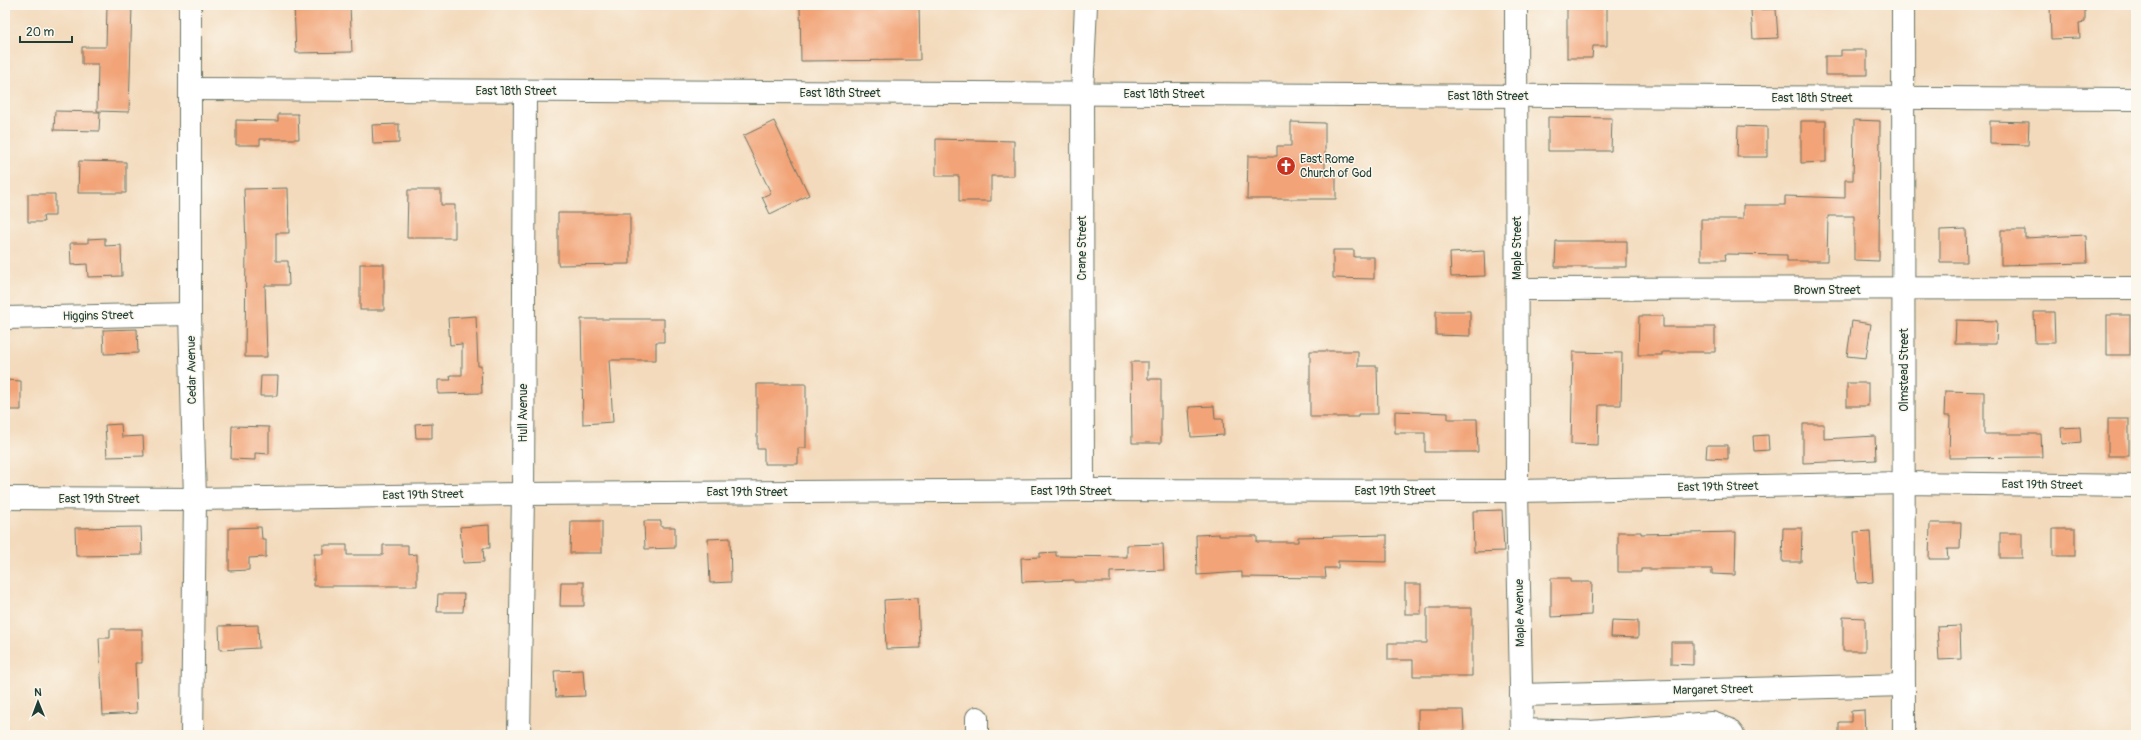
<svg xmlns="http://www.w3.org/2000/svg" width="2141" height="740" font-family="Pangolin,sans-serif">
<rect width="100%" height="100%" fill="#fbf7ec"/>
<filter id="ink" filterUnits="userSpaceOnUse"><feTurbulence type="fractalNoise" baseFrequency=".025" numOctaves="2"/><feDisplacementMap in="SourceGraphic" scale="8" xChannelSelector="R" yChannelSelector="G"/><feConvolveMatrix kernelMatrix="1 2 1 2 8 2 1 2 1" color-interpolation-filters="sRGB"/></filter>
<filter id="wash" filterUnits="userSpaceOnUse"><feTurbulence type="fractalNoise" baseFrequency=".012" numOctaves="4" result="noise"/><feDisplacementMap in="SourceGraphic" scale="16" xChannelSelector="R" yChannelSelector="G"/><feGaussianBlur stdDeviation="0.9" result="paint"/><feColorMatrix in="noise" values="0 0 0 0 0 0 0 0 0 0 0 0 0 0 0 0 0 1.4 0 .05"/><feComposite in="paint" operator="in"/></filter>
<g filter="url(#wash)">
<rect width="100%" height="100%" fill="#f3dabc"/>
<g id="blocks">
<!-- building -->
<g fill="#f2a478">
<path d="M107 5H132L129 112 97 111 98 64H82V47H106Z"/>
<path d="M294 5H350L352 52 296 53Z"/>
<path d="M800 5H919L920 60 801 61Z"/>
<path d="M1567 5H1607V46H1593L1592 58H1567Z"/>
<path d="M2050 5H2085V22L2079 23 2080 38 2051 39Z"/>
<path d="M1776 9 1778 38 1753 39 1751 10Z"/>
<path d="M1841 50H1867V75H1825V56H1841Z"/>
<path d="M55 111 100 112 99 131 54 130Z"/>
<path d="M278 114H298L299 139H260V145H236V120L278 121Z"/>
<path d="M1548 117 1612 118 1611 151H1548Z"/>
<path d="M1854 120 1880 121 1879 261 1854 260V216H1828L1827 261H1787V255L1725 254 1726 260H1701V219H1743V205H1785V196L1845 198V180H1853Z"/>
<path d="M774 121 809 195 770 214 762 197 771 193 743 136Z"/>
<path d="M1801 121H1826V162L1801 163Z"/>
<path d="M1990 121 2029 122 2028 145 1990 144Z"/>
<path d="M1291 122 1325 123V175H1336V199H1247L1248 156H1277V146H1291Z"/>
<path d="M399 124V143L373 144 372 125Z"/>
<path d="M1738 126 1767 127V157H1737Z"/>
<path d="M936 139 1014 141V176H991V201H959V176H936Z"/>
<path d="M79 161 126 162V193H78Z"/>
<path d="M288 188 289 233H276V261H288L289 285H265L267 357H245L246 244 244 189Z"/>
<path d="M408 190H441V205H455V238H407Z"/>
<path d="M28 194H55V216H43L44 222H28Z"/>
<path d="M558 213H630V264L558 265Z"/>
<path d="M1966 229 1967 262H1940V230Z"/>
<path d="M2001 230H2025V238L2086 235 2087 263 2001 265Z"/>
<path d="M105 238V246L121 245 122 276 88 277 87 264 71 265 70 243H88V239Z"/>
<path d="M1556 241H1627V267H1555Z"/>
<path d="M1333 250H1354V257H1374V279L1333 278Z"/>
<path d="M1484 251 1485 276 1451 277 1450 253Z"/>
<rect x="360" y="264" width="24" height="46"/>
<path d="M1436 311H1470V336L1436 335Z"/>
<path d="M2034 312H2054L2055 343H2035Z"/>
<rect x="2107" y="315" width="23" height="40"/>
<path d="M476 316 478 366H481L482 393 438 394V380H451L450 375H462V344L450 345 448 318Z"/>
<path d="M1639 316H1663V327H1715V352H1662V355H1638Z"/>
<path d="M581 319H664V342H656V360H609L613 422 583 424Z"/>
<path d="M1956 320 1997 321 1996 344H1955Z"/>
<path d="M1852 321 1871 324 1866 358 1847 356Z"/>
<path d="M137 329 138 353 104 354 103 330Z"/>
<path d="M1310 351H1358V366H1377L1378 414H1358V417H1310Z"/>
<path d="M1573 352 1622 353 1621 405H1599L1598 445 1571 444Z"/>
<path d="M1131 362H1148V379H1161V443H1132Z"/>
<path d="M261 376H278L277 396H260Z"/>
<path d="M5 380 21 381V410H5Z"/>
<rect x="1847" y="383" width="21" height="23"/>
<path d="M757 384H806V448H798V464H764V449H757Z"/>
<path d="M1945 391 1984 392V434H2041L2042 457 1949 458 1950 416H1944Z"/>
<path d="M1214 406 1215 419H1223L1224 435 1191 437 1189 407Z"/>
<path d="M1395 411 1448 413V419H1477L1478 452H1425V433H1395Z"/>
<rect x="2108" y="419" width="21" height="37"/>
<path d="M432 423V438H416L415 424Z"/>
<path d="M121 424 122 437 143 436 144 456 107 457 105 425Z"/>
<path d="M1803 424H1824V439L1875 436 1876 460 1803 463Z"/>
<path d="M232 426 269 427V454L255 453V460L231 459Z"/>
<path d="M2080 427 2081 442 2062 444 2061 428Z"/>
<path d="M1768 435 1769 450 1754 451 1753 436Z"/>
<path d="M1707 445H1728V459L1706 458Z"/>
<path d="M1502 510 1504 551 1474 552 1473 511Z"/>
<path d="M571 521H602V553H570Z"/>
<path d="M644 521H661V527H675V548L645 549Z"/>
<path d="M1930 523H1961L1960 549H1947L1948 559H1929Z"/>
<path d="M489 525 490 548H483L484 562 463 563 460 527Z"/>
<path d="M141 527 142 555 76 556 75 528Z"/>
<path d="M261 527 262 539H266V557L249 558V570L229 571V528Z"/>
<path d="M1783 528H1802L1801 562H1782Z"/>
<rect x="2053" y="529" width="22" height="27"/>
<path d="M1870 531 1873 582 1857 583 1854 532Z"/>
<path d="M1618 532H1641V534L1736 532 1735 575 1712 574V569H1641V572H1618Z"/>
<rect x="2000" y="533" width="22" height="25"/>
<path d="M1219 534V536H1257V542H1298V537L1387 535V562L1338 561V568H1325L1326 578 1242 577V572L1197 575 1196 535Z"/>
<path d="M730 538 731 582 710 583 708 539Z"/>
<path d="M1163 544 1164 570 1110 572V582H1074V580L1022 582 1021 558 1040 557V553L1056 552V556L1127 557V545Z"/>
<path d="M323 545H347V555H383V545H408V555L417 554V586H314V554H323Z"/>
<path d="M1551 578H1570V582H1592L1591 615 1551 617Z"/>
<path d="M561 582H584V606H560Z"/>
<rect x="1405" y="584" width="16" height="30"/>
<path d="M438 594H464L463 612H437Z"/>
<path d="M918 598 920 648 886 649 884 600Z"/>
<path d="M1427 608H1472V676H1413V660H1388V643H1427Z"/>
<path d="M1843 617 1865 618V651H1843Z"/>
<path d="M1612 620 1638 621V638L1611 637Z"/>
<path d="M258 625 259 648 220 650 219 626Z"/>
<path d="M1960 626 1961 659 1939 660 1937 627Z"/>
<path d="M110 629H142V663H135L137 713 103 715 99 638H110Z"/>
<path d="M1671 642H1693V665L1671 664Z"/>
<path d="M583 670 585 696 556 697 554 671Z"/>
<path d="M1418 710H1463L1464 732H1418Z"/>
<path d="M1864 710 1865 735H1839V722H1851V711Z"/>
</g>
</g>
</g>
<g filter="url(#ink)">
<use href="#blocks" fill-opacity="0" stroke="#697464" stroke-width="1"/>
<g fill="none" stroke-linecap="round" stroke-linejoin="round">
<!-- minor casing -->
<g stroke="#697464" stroke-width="24">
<g id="minor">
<path d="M190 5V314L195 499 192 735"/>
<path d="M1903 5 1904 735"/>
<path d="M191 89 2136 99"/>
<path d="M1517 289 2136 288"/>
<path d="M5 318 190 314"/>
<path d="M1083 490 1082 94 1086 5"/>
<path d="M5 498 195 499 523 494 1083 490 1517 491 1904 483 2136 486"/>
<path d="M1521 695 1904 685"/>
<path d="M977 718V735"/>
<path d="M1522 730 1590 732 1712 723 1728 729 1733 735"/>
<path d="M519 735 523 494 525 91"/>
</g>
</g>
<!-- major casing -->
<g stroke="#697464" stroke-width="24">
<path id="major" d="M1516 5 1517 491 1522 735"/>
</g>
<!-- minor -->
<use href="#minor" stroke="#fff" stroke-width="22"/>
<!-- major -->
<use href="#major" stroke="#fff" stroke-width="22"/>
</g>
</g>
<!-- icons -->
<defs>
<g id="church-disc" transform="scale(1)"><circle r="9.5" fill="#c8321e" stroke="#fbf7ec"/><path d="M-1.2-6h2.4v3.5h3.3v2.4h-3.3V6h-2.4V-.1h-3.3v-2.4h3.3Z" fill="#fff"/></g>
</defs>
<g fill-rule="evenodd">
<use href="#church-disc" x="1286" y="166"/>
</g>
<g text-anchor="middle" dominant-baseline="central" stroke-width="3" stroke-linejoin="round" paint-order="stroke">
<!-- street labels -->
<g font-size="12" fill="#1f3d34" stroke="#fbf7ec">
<text x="516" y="91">East 18th Street</text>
<text x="840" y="93">East 18th Street</text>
<text x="1164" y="94">East 18th Street</text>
<text x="1488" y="96">East 18th Street</text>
<text x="1812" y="98">East 18th Street</text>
<text transform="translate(1082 248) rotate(-90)">Crane Street</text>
<text transform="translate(1517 248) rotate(-90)">Maple Street</text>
<text x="1827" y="290">Brown Street</text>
<text transform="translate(98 316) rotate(-1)">Higgins Street</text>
<text transform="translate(192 370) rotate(-91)">Cedar Avenue</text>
<text transform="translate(1904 370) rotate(-90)">Olmstead Street</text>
<text transform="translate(523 413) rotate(-90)">Hull Avenue</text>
<text transform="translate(2042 485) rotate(1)">East 19th Street</text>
<text transform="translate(1718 487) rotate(-1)">East 19th Street</text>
<text x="1071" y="491">East 19th Street</text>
<text x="1395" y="491">East 19th Street</text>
<text x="747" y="492">East 19th Street</text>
<text transform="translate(423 495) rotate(-1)">East 19th Street</text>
<text x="99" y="499">East 19th Street</text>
<text transform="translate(1520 613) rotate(-91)">Maple Avenue</text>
<text transform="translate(1713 690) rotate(-1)">Margaret Street</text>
</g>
<!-- poi labels -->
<g font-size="12" fill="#1f3d34" stroke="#fbf7ec" text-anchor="start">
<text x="1300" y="159">East Rome<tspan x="1300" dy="14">Church of God</tspan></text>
</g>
</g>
<!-- margin -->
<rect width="2141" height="740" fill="none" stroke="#fbf7ec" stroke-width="20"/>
<!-- north arrow -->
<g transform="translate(38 702) rotate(359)" stroke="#fbf7ec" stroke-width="3" paint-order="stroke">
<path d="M0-3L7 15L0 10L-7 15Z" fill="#1f3d34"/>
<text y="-6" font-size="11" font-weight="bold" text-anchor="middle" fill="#1f3d34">N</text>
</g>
<!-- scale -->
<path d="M20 36v6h52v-6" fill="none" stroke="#1f3d34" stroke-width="2"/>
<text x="26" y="36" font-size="12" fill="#1f3d34" stroke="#fbf7ec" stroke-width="3" paint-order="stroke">20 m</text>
</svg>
